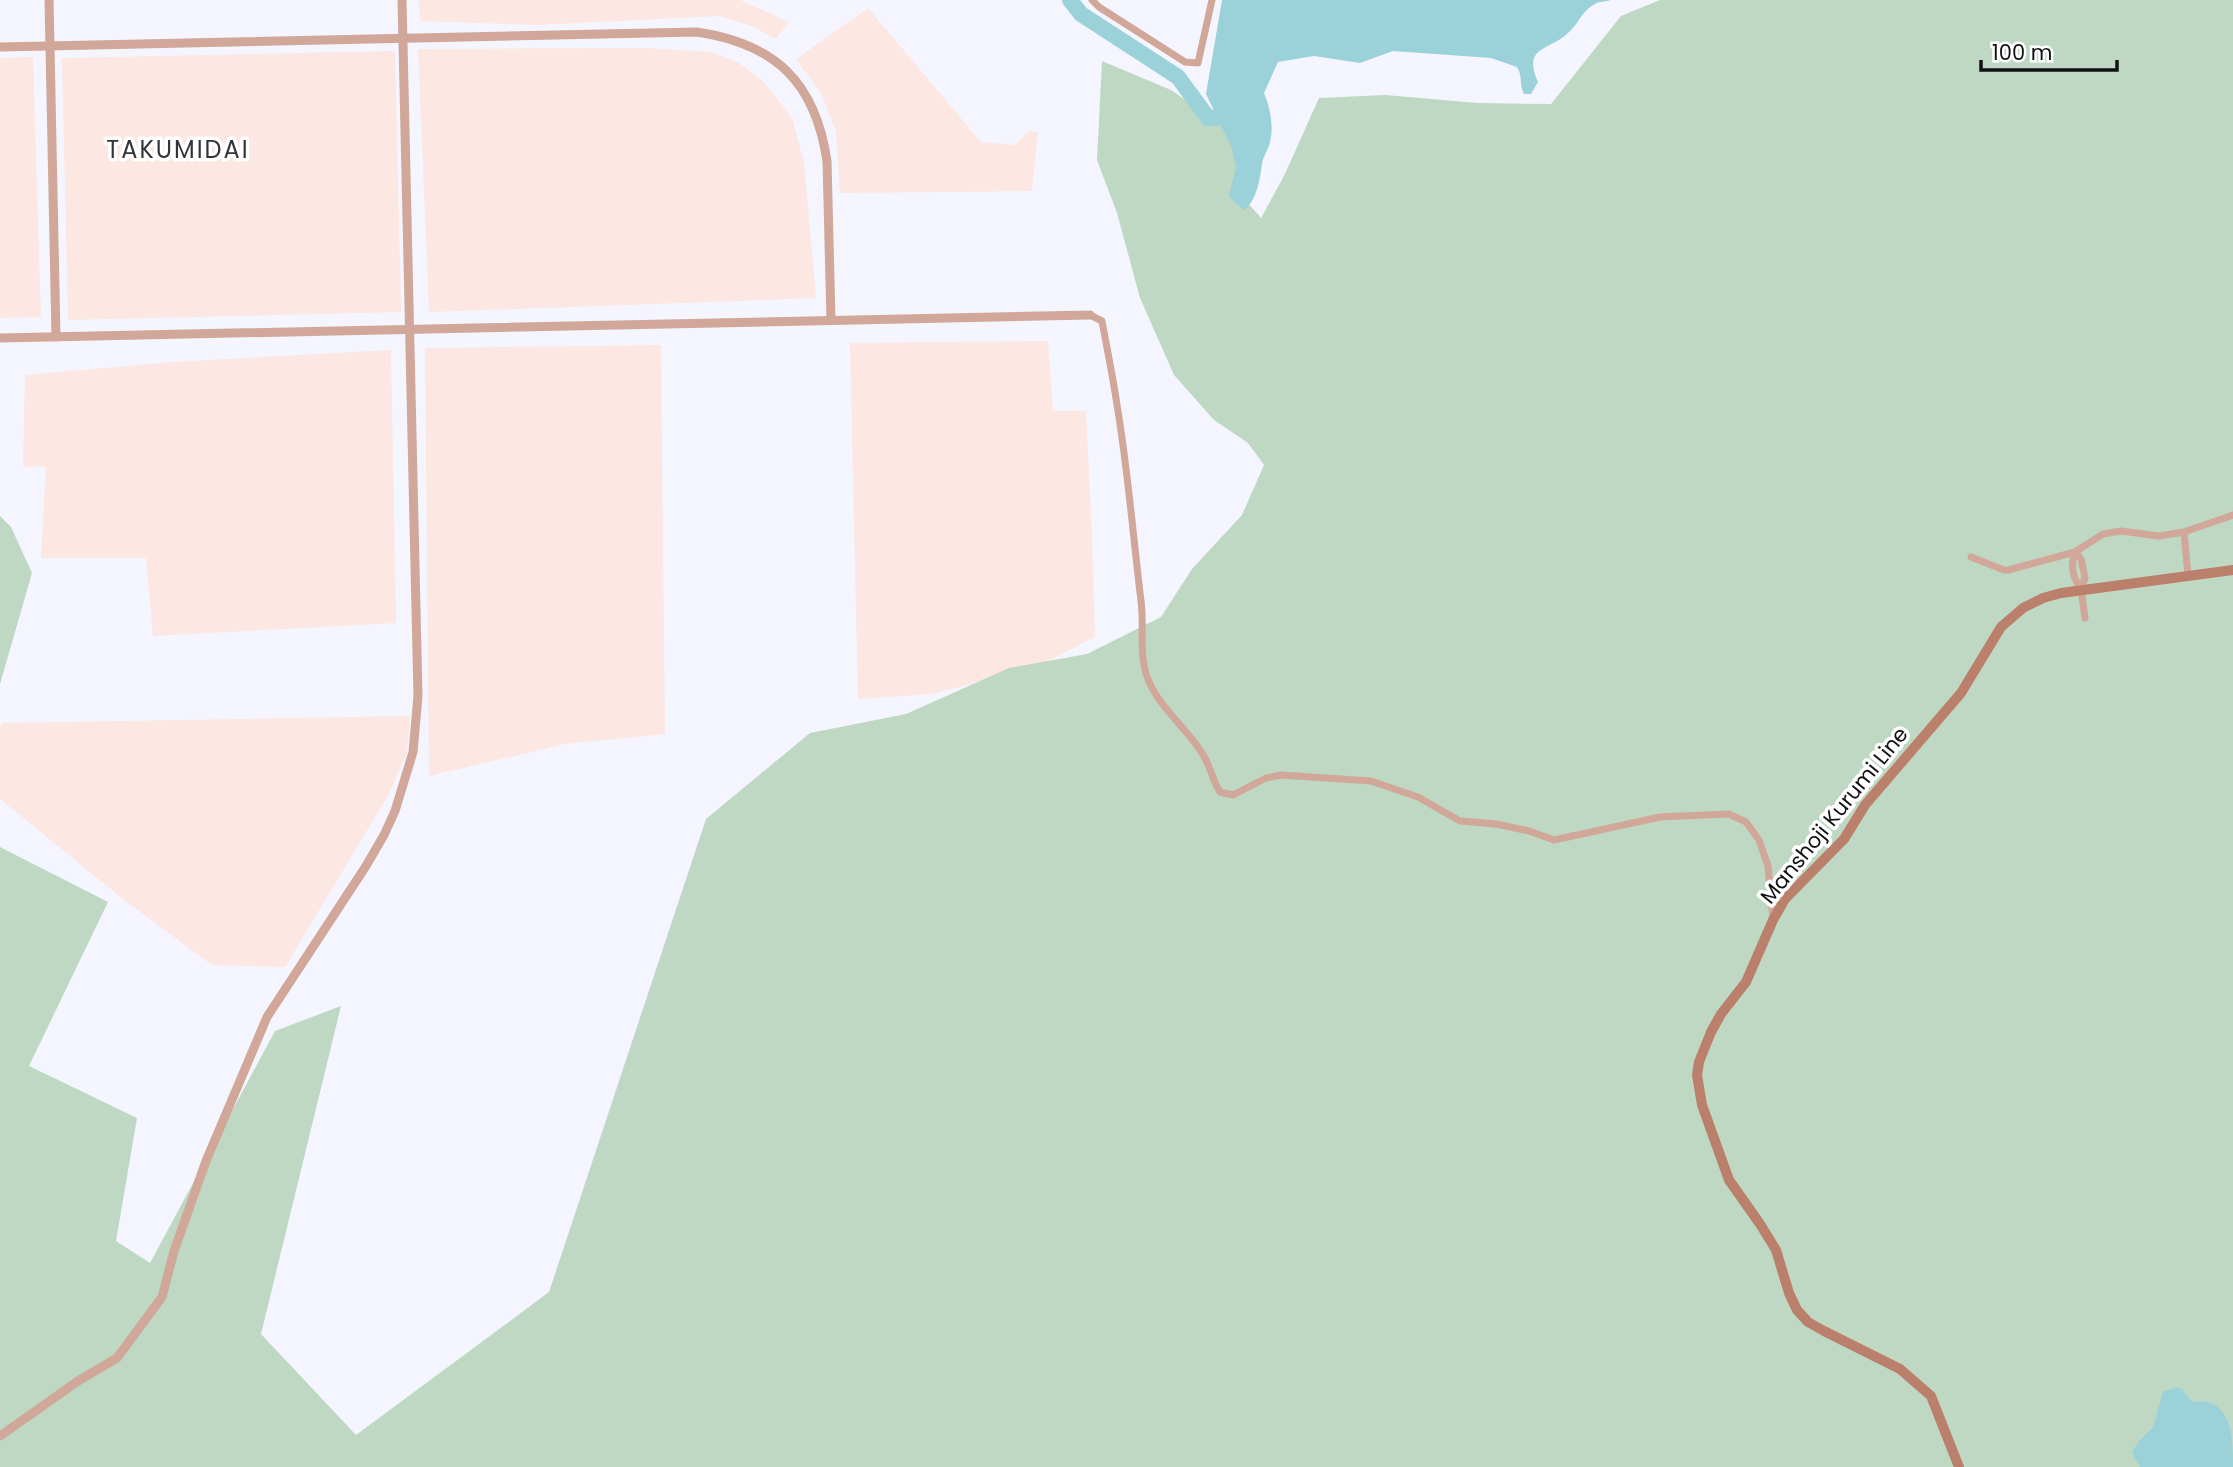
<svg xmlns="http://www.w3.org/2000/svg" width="2233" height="1467" font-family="Poppins,sans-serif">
<rect width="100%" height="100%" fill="#f4f5fe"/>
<!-- industrial -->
<g fill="#fce7e2">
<path d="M419 0H740L789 22 776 39 752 26 719 16 536 25 420 21Z"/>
<path d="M868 8 981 142 1014 145 1029 131 1038 132 1032 191 840 193 836 132 821 93 796 59Z"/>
<path d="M646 48 712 52 739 63 762 80 792 118 804 162 816 298 429 312 418 49Z"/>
<path d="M395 51 401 312 68 320 62 58Z"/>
<path d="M33 57 41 317 0 318V58Z"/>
<path d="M1048 341 1053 411H1086L1092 536 1095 637 1036 667 932 694 858 699 850 343Z"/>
<path d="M661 345 665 734 565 744 429 776 425 348Z"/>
<path d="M391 350 396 623 153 636 146 558H41L46 466 23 467 25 375 173 362Z"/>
<path d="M410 716 407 753 387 797 285 967 212 965 123 899 0 799V727L2 723Z"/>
</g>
<!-- green -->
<g fill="#bfd8c3">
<path d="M1660 0H2233V1467H0V847L108 902 29 1066 137 1118 116 1241 150 1263 275 1031 341 1006 261 1334 356 1435 549 1292 706 819 810 733 906 714 1009 668 1087 654 1161 617 1192 569 1242 515 1264 465 1248 443 1214 420 1174 375 1140 298 1117 213 1097 160 1102 61 1171 90 1225 127 1245 151 1248 203 1261 218 1284 176 1319 98 1385 95 1477 103 1551 104 1621 16Z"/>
<path d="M0 516 11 527 32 573 0 684Z"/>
</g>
<!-- water -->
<g fill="#9bd2da">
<path d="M1222 0H1611C1606 2 1599 1 1595 4 1582 10 1578 25 1568 33 1549 51 1522 46 1538 82L1531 94H1524C1519 85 1523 76 1517 67L1491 58 1393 51 1360 63 1314 56 1278 62 1264 93C1270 107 1274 127 1270 142 1268 150 1263 157 1262 164 1260 178 1257 201 1244 210L1233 201 1229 195 1236 168 1232 148 1206 94Z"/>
<path d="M2176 1387 2182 1389 2191 1401C2197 1402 2202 1401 2208 1402 2233 1409 2233 1444 2233 1467H2140L2132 1452 2139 1441 2153 1427 2163 1392Z"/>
</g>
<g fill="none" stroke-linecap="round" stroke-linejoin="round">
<!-- river -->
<path stroke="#9bd2da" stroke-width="16" d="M1070 0 1081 14 1178 77 1208 118 1236 117"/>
<!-- minor -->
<g stroke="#d0a798" stroke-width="7">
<path d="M1092 0 1099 7 1185 62 1198 63 1212 0"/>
<path d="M1090 315 1102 321C1107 349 1113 377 1117 405 1128 470 1133 536 1141 601 1144 622 1140 644 1144 665 1150 701 1184 724 1202 753 1210 765 1212 779 1220 792L1233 795 1266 778 1281 775 1371 781 1418 797 1460 821 1496 824 1529 831 1554 840 1660 817 1729 814 1746 822 1759 840 1768 866 1773 920"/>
<path d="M2184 532 2188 576"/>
<path d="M2075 552 2081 559 2085 578 2081 589 2085 618"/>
<path d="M2075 552C2070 565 2073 579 2081 589"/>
<path d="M1971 557 2004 570H2008L2075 552 2103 534 2121 531 2159 536 2184 532 2233 515"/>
</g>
<!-- tertiary -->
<g stroke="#d0a798" stroke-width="9">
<path d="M49 0 56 337"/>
<path d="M0 47 697 32C775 44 815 81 827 161L831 320"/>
<path d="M0 338 1090 315"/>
<path d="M0 1436 78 1381 117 1358 162 1297 174 1251 206 1161 267 1017 366 866 384 835 395 811 413 752 418 696 402 0"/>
</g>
<!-- secondary -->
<path stroke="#bb806b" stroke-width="10" d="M1959 1467 1931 1396 1900 1369 1824 1331 1808 1322 1797 1310 1789 1293 1776 1250 1760 1224 1729 1180 1702 1105 1697 1075 1699 1062 1711 1032 1721 1014 1746 982 1773 920 1785 899 1844 839 1865 805 1961 693 2001 627 2023 608 2043 598 2061 593 2233 570"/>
</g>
<g text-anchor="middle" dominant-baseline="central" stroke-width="7" stroke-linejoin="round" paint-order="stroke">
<!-- street labels -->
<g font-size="21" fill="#111114" stroke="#fff">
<text transform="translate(1834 815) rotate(-51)">Manshoji Kurumi Line</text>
</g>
<!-- quarter labels -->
<g font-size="24" letter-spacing="2" fill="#33343a" stroke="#fff">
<text x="178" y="149">TAKUMIDAI</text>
</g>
</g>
<!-- scale -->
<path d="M1981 60v10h136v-10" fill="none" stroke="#111114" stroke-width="3.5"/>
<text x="1992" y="60" font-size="21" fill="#111114" stroke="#ffffff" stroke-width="5" paint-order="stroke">100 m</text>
</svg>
